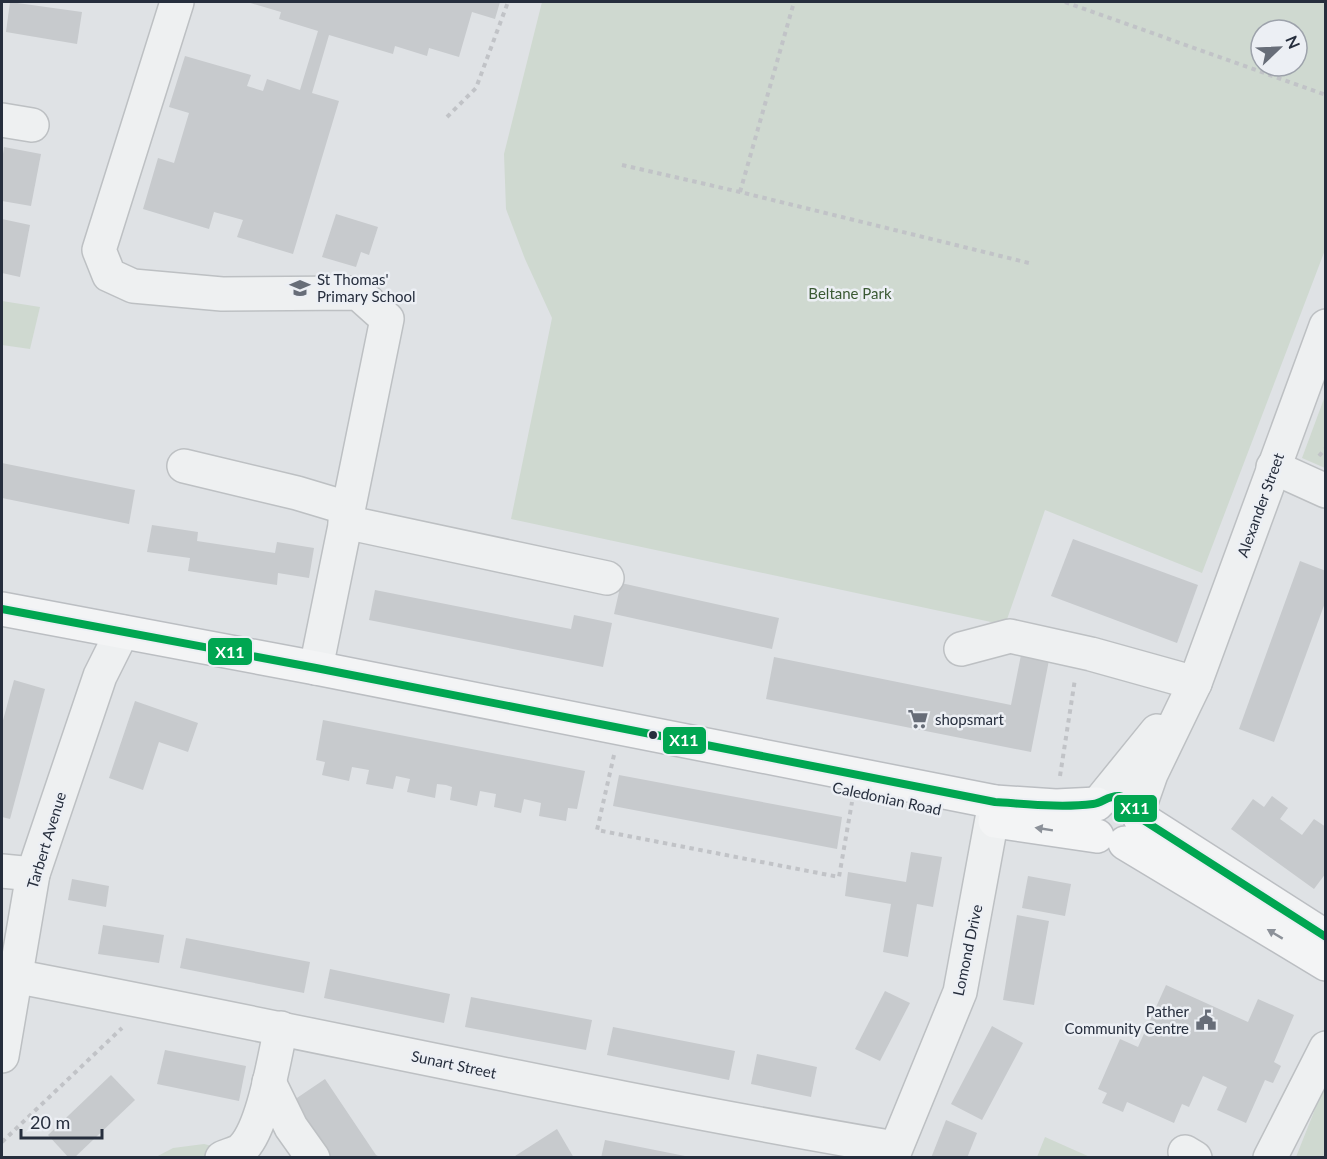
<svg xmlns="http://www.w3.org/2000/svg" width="1327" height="1159" font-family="Lato,sans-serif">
<rect width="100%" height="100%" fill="#dfe2e5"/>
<!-- green -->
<g fill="#cfd9d0" fill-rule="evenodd">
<path d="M542 2H1325V250L1202 573 1045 510 1005 625 511 519 552 318 525 259 506 209 504 154ZM1261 30H1297V66H1261Z"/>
<path d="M2 301 40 307 30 349 2 345Z"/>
<path d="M1325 396V468L1302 458Z"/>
<path d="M1325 1084V1157H1296Z"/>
<path d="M1045 1137 1090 1157H1037Z"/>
<path d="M204 1144 257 1157 154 1158 173 1148Z"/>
</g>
<!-- building -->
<g fill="#c7cacd">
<path d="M10 2 82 12 77 44 6 32Z"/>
<path d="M247 2H500L495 19 472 12 459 57 429 48 427 56 395 46 393 54 329 35 312 93 339 101 293 254 237 237 243 220 214 212 209 229 143 209 158 158 174 163 189 113 169 107 185 56 251 75 247 86 263 91 267 79 300 90 318 31 279 19 281 12Z"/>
<path d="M4 147 41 154 31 206 2 201V161Z"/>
<path d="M336 214 378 227 369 255 361 252 356 267 322 257Z"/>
<path d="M2 219 30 225 20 277 2 273Z"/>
<path d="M2 463 135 490 129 524 2 498Z"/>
<path d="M152 525 198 532 197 541 275 553 277 542 314 548 309 578 278 573 277 585 188 571 190 558 147 552Z"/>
<path d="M1073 539 1198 585 1177 643 1051 596Z"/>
<path d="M1300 561 1326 571V600L1274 742 1239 729Z"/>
<path d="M621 583 779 618 772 649 614 614Z"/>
<path d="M375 590 571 629 574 615 612 623 603 667 369 620Z"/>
<path d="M1022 650 1050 655 1031 752 766 699 774 657 1011 705Z"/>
<path d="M14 680 45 689 10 819 2 817V724Z"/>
<path d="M135 701 198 723 188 752 159 742 143 790 109 778Z"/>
<path d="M323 720 585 771 577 809 568 808 566 821 539 816 541 803 524 799 521 813 494 807 496 794 480 791 477 806 450 800 452 787 446 785 437 784 435 798 407 792 410 779 396 776 393 789 366 784 369 770 352 767 349 781 322 775 325 762 316 760Z"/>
<path d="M619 775 842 817 837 849 613 806Z"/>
<path d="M1272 796 1288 808 1280 819 1302 835 1314 819 1326 827V873L1314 889 1231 829 1253 799 1264 807Z"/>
<path d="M911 852 942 857 933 907 917 904 908 957 883 952 891 904 845 896 848 872 906 882Z"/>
<path d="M1028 876 1071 884 1065 916 1022 908Z"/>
<path d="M72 879 109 886 106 907 68 900Z"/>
<path d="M1017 915 1049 921 1034 1005 1003 1000Z"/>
<path d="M103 925 164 935 159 963 98 954Z"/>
<path d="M186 938 310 962 304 993 180 968Z"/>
<path d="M330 969 450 994 444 1023 324 998Z"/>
<path d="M1166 985 1248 1022 1258 999 1294 1015 1274 1062 1281 1066 1273 1083 1265 1080 1246 1123 1217 1110 1227 1087 1203 1076 1189 1107 1182 1104 1174 1123 1127 1102 1123 1112 1102 1103 1107 1093 1098 1089 1120 1039 1138 1047Z"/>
<path d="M885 991 910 1003 880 1061 855 1049Z"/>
<path d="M471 997 592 1020 586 1050 465 1027Z"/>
<path d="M992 1026 1023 1043 982 1120 951 1104Z"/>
<path d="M613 1027 735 1051 729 1080 607 1055Z"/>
<path d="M165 1050 246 1066 239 1101 157 1084Z"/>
<path d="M757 1054 817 1067 811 1097 751 1084Z"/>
<path d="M111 1075 135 1100 74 1158H69L48 1135Z"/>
<path d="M325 1079 376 1155 382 1158H328L291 1102Z"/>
<path d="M946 1120 977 1133 967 1158H931Z"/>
<path d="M557 1129 574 1158H512L543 1138Z"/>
<path d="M605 1140 685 1156V1158H601Z"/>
</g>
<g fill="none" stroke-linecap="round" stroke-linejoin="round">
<!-- minor casing -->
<g stroke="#bdc0c3" stroke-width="36">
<g id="minor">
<path d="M177 2 99 250 109 275 133 286 222 294 358 293 387 319 316 668"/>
<path d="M2 120 32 125"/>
<path d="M184 466 297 493 347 508"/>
<path d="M1273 467 1326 491"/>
<path d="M345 522 607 578"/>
<path d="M961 649 1010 636 1091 654 1195 683"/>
<path d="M1101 800 1157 731"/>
<path d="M1138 811 1151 774 1195 683 1326 326"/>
<path d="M2 871 33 874"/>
<path d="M14 976C308 1032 600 1098 895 1148"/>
<path d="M2 1056 33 874 100 676 122 632"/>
<path d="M269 1082 291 1127 313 1158"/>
<path d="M1185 1152 1195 1158"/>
<path d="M222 1158C228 1155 239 1153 243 1148 264 1126 274 1058 281 1028"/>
<path d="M892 1158 960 992 995 802"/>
<path d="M1270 1158 1326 1048"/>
</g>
</g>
<!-- major casing -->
<g stroke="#bbbec2" stroke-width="36">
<g id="major">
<path d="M2 609 316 668 995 802 1056 806 1097 804"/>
<path d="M1140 818 1326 937"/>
<path d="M995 821 1097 836"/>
<path d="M1125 843 1326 964"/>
</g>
</g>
<!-- path -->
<g stroke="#c1c3c7" stroke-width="4" stroke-dasharray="4.5 4.5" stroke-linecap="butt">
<path d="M1065 2 1326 95"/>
<path d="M447 117 476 88 508 2"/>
<path d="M622 165 740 192 1029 263"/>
<path d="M740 192 794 2"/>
<path d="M1319 456 1326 448"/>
<path d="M614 755 597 830 839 877 852 802"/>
<path d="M1060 776 1075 679"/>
<path d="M2 1142 122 1028"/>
</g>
<!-- minor -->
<use href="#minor" stroke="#eef0f1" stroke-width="33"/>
<!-- major -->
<use href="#major" stroke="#f3f4f5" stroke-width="33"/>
<!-- bus-1 casing -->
<g stroke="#eceff4" stroke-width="12">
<path id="bus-1" d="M2 609 316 668 995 802C1027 804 1061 808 1093 804 1102 803 1109 795 1119 796 1131 798 1136 808 1140 818L1326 937"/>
</g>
<!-- bus-1 -->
<use href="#bus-1" stroke="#00a651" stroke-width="8"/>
</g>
<!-- one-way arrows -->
<defs><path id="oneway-solid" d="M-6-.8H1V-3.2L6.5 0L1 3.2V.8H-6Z" transform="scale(1.5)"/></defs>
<g fill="#8c9199">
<use href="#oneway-solid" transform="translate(1044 829) rotate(-171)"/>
<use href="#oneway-solid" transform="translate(1275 934) rotate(-149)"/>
</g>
<!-- icons -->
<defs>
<g id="school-bare" transform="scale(1.62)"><path d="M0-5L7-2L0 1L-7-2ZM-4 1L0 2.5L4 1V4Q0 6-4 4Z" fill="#676d78" stroke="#eceff4" stroke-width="2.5" paint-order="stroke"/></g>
<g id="supermarket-bare" transform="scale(1.62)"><path d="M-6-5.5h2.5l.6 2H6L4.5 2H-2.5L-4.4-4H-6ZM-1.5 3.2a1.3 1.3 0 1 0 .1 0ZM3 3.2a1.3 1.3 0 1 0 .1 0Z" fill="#676d78" stroke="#eceff4" stroke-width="2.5" paint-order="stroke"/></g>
<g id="civic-bare" transform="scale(1.62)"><path d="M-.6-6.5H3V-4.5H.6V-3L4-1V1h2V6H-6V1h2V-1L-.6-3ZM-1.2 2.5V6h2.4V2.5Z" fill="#676d78" stroke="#eceff4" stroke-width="2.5" paint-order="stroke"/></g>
</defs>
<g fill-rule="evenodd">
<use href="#school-bare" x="300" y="288"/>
<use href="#supermarket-bare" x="918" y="719"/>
<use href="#civic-bare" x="1206" y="1020"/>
</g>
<!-- markers -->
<circle fill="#262e3d" stroke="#eceff4" stroke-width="2" cx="653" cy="735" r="5"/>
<g text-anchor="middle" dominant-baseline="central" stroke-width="5" stroke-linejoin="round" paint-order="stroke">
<!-- poi labels -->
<g font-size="15" fill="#262e3d" stroke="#eceff4" text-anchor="start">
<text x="317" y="279">St Thomas'<tspan x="317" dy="17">Primary School</tspan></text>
<text x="935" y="719">shopsmart</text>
<text x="1189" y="1011" text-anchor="end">Pather<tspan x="1189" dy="17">Community Centre</tspan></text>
</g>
<!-- park labels -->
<g font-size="15" fill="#3a5933" stroke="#eceff4">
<text x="850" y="293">Beltane Park</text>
</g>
<!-- street labels -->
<g font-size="15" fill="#262e3d" stroke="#eceff4">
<text transform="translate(1260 505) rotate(-70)">Alexander Street</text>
<text transform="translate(887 798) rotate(12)">Caledonian Road</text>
<text transform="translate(46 840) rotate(-73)">Tarbert Avenue</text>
<text transform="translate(967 950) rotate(-78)">Lomond Drive</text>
<text transform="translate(454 1064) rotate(12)">Sunart Street</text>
</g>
</g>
<g stroke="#eceff4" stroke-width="2">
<rect x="207" y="637" width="46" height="29" rx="6" fill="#00a651"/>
<rect x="662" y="726" width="45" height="29" rx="6" fill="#00a651"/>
<rect x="1113" y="794" width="45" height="29" rx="6" fill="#00a651"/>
</g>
<g font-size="16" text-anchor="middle" font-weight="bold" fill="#fff">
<text x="230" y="658">X11</text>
<text x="684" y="746">X11</text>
<text x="1135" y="814">X11</text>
</g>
<!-- border -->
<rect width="1327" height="1159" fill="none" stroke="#262e3d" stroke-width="6"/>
<!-- north arrow -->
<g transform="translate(1279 48) rotate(67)"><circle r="28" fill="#eceff4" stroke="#9da2ab" stroke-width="1.5"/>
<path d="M0-4.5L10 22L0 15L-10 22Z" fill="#676d78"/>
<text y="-9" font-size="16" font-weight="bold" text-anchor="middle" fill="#262e3d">N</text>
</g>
<!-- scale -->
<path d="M21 1129v9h81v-9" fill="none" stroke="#262e3d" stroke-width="3"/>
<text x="30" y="1129" font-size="18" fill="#262e3d" stroke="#eceff4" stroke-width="4.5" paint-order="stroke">20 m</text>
</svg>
